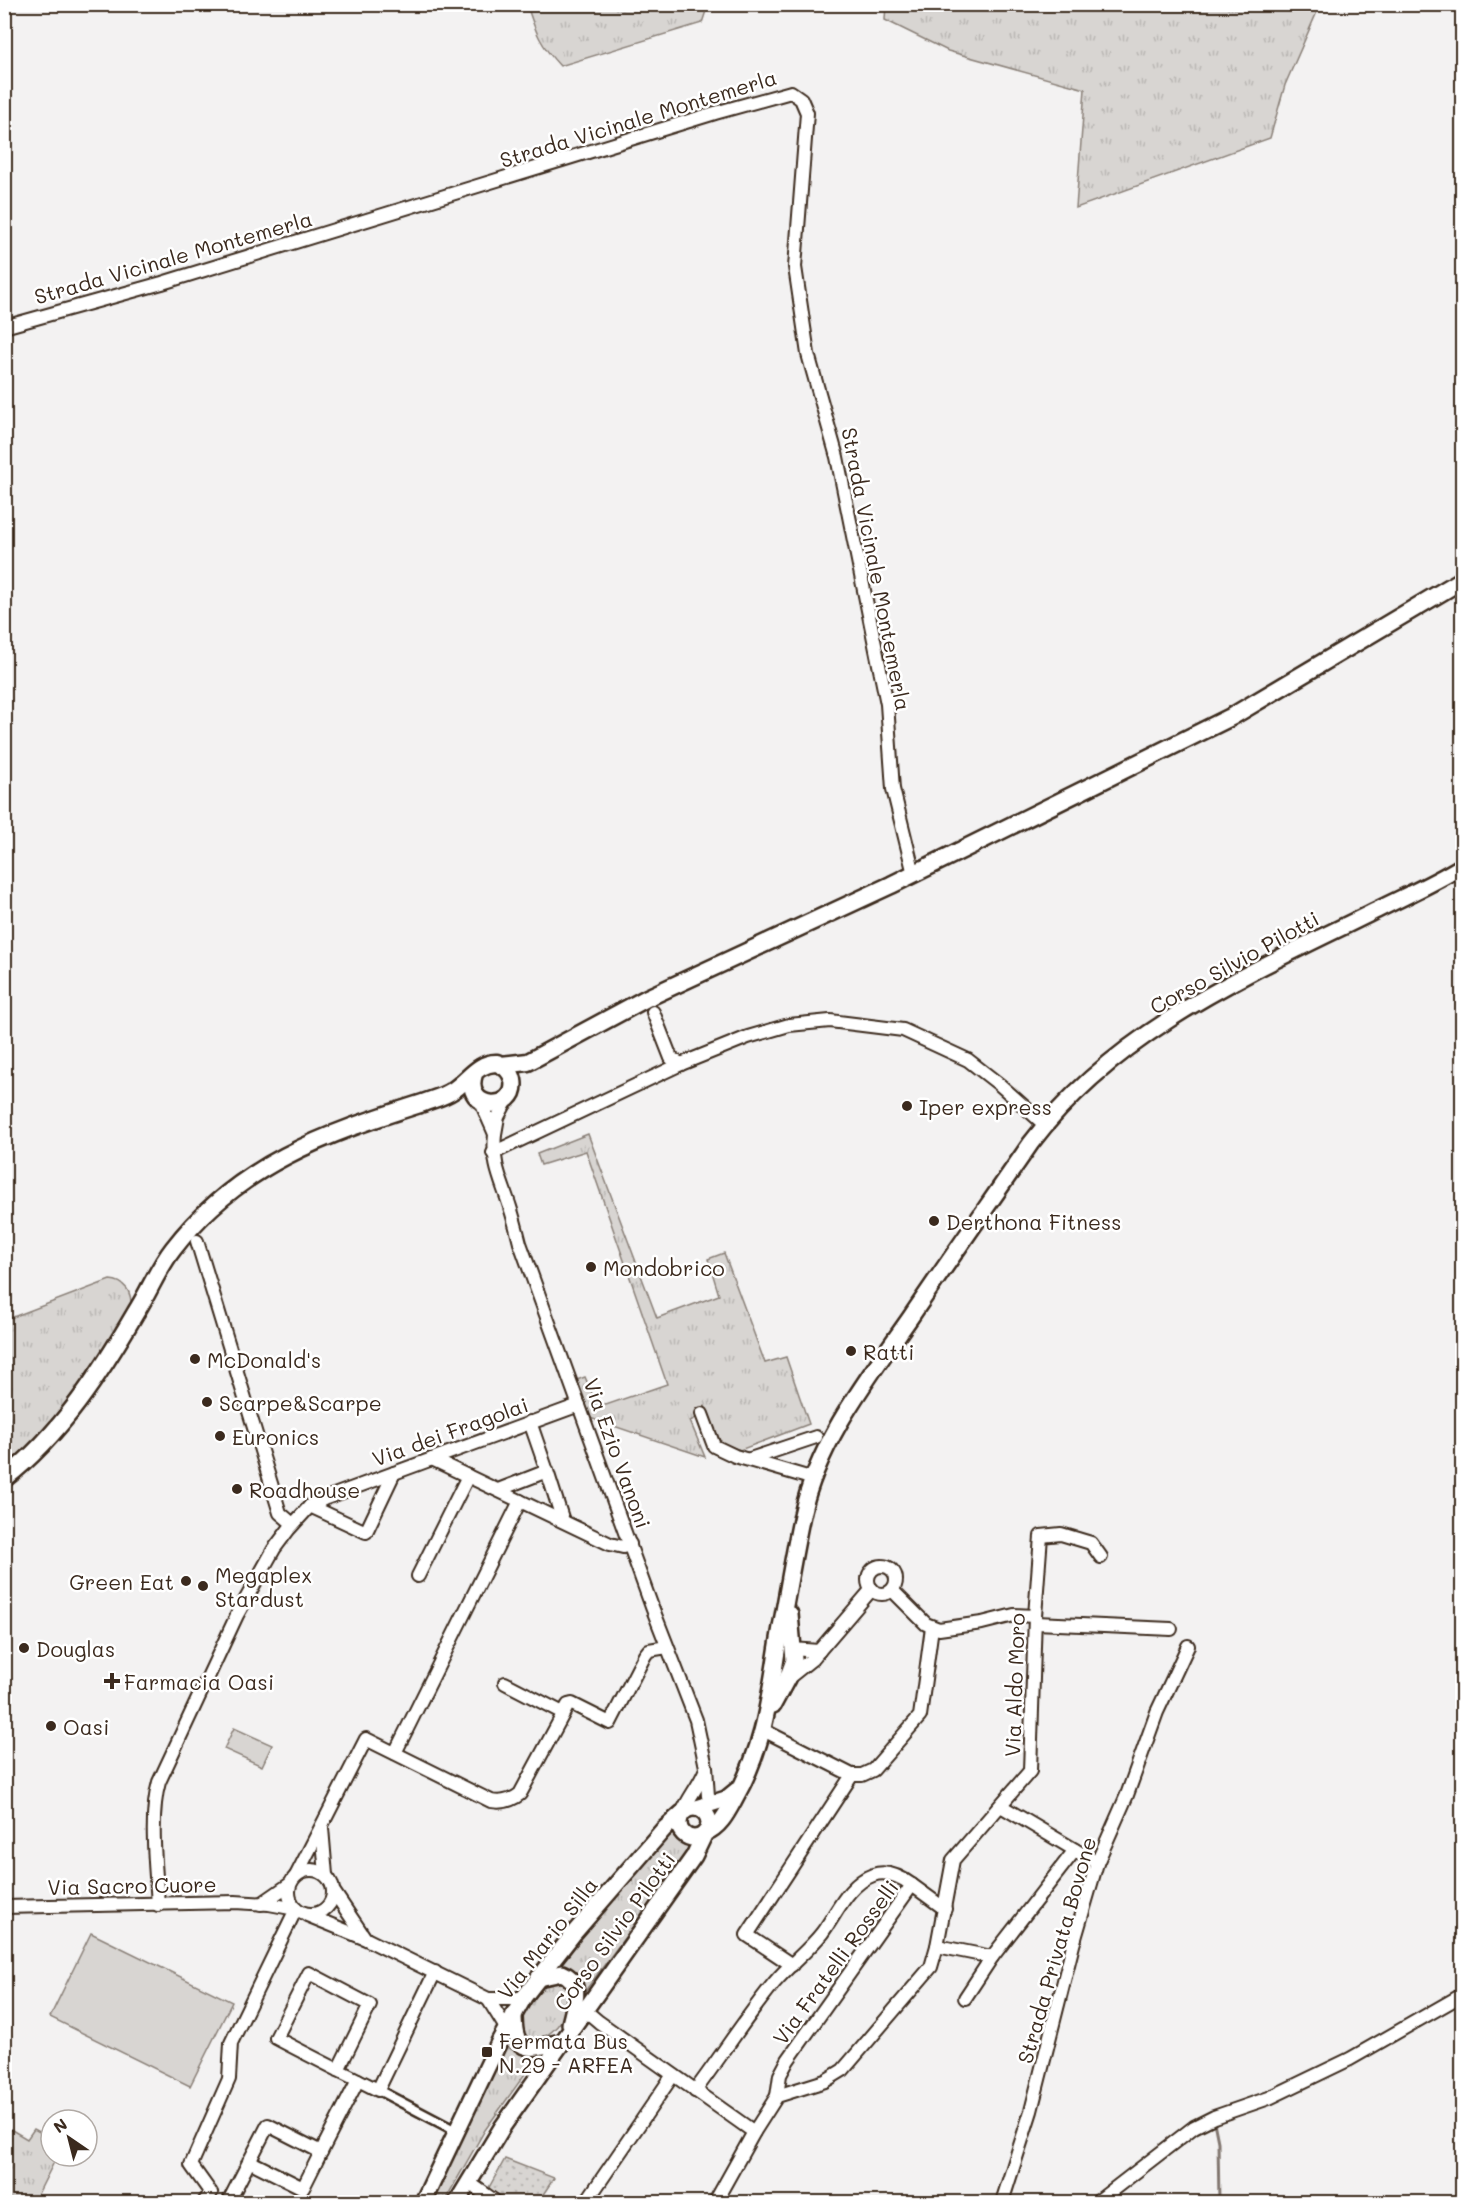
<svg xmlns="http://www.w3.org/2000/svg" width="1467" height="2207" font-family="Mali,sans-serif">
<defs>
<pattern id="grass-tufts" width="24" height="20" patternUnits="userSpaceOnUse" patternTransform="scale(1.5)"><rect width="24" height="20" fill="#d8d5d2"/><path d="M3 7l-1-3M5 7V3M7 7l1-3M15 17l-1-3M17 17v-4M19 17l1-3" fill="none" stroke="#bab7b4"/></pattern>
<pattern id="park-dots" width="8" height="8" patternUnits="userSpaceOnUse" patternTransform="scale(1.5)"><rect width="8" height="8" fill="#d8d5d2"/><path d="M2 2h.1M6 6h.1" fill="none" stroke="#bab7b4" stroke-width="1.8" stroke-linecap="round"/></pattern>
</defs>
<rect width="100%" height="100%" fill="#f3f2f2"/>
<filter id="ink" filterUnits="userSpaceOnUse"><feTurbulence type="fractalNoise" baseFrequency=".0167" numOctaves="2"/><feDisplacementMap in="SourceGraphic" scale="12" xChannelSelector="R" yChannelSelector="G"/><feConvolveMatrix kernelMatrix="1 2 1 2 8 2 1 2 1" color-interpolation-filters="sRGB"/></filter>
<g filter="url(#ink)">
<!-- grass -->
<g fill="url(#grass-tufts)" stroke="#8a8078" stroke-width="1.5">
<path d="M706 4V11L702 23 560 66C541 46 535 31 527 5Z"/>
<path d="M886 4H1320V5L1285 85 1270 138 1076 208 1085 89 948 51 885 20Z"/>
<path d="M588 1134 657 1318 719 1295 708 1259 724 1253 765 1363 786 1357 809 1424 740 1450 721 1443 705 1406 696 1412 698 1417 690 1421 705 1457 590 1418 577 1380 585 1377 595 1400 606 1405 667 1384 586 1151 541 1165 537 1154Z"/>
<path d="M110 1280C125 1281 132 1292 131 1307 97 1366 59 1426 5 1469V1320Z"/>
<path d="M674 1824C679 1835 683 1842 696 1841L580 1998 551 1967Z"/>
<path d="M557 1976 570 1988C570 1994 570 2001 568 2007 562 2025 545 2043 525 2041L520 2022 523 2007 540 1984Z"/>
<path d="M506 2046C520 2055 527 2056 542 2050L485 2130 444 2202H430L502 2048Z"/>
<path d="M5 2126 27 2139 34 2129 51 2138V2156H57L34 2202H5Z"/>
</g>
<!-- park -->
<path fill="url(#park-dots)" stroke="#8a8078" stroke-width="1.5" d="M505 2159 554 2178 538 2202H504L487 2191Z"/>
<!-- garden -->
<g fill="#d8d5d2" stroke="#8a8078" stroke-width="1.5">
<path d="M234 1728 272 1745 262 1766 224 1749Z"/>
<path d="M91 1933 232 2002 190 2086 50 2017Z"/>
</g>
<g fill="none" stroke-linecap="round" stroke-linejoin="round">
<!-- stream -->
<path stroke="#827770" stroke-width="3" d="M1214 2122 1218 2142 1219 2202"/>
<!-- pedestrian casing -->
<g stroke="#3b2a1e" stroke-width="13">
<path id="pedestrian" d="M378 2090 456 2131"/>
</g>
<!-- minor casing -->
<g stroke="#3b2a1e" stroke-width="16">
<g id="minor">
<path d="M4 327 162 283 715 113 791 92 801 99 807 113 795 267 808 354 837 457 887 704 893 789 914 874"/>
<path d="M653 1012 671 1058 681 1064 748 1037 789 1025 830 1021 903 1030 968 1060 1000 1085 1045 1125"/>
<path d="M480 1100 495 1134 498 1117 508 1098"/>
<path d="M495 1134C492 1165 501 1179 510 1207 514 1219 517 1231 520 1243L652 1607 696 1720 706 1767 708 1796 715 1803"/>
<path d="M493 1153 681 1064"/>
<path d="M197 1241 280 1513 293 1524"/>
<path d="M702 1414 714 1446 735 1456 814 1479"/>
<path d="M530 1422 547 1471"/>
<path d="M432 1459 610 1544 623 1547 630 1544"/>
<path d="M750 1459 816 1437"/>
<path d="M498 1490 547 1471 563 1521"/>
<path d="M310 1506 366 1532 394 1473"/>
<circle cx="882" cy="1580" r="14"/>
<path d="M418 1576 468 1476"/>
<path d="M892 1590 926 1624 939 1629 982 1623 1014 1615 1035 1616"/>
<path d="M1036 1623 1171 1629"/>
<path d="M792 1649 819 1651"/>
<path d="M787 1679 812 1659 872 1589"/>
<path d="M505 1683 563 1713"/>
<path d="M763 1730 852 1775 747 1935 792 1965"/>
<path d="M395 1753 520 1501"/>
<path d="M852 1775H862L873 1770 920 1716 932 1627"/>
<path d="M1001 1806 1097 1863"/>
<path d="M682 1813C688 1798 699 1786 705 1771"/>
<path d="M322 1828 326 1875"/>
<circle cx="311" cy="1892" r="22"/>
<path d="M297 1874 366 1739 491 1801C502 1803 511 1801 520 1794L568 1705 572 1704 610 1723 645 1655 649 1650 667 1647"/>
<path d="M334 1892 365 1938"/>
<path d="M261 1904 290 1884"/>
<path d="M158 1905C156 1869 149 1817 159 1782L237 1615 274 1549 289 1529 310 1506 326 1498 579 1405"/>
<path d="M4 1907 235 1902 269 1904 296 1909 231 2043 229 2079 191 2165 211 2193 204 2202"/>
<path d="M307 1915 366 1939 488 1999H514L524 1997"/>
<path d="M937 1946 992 1957 1075 1850"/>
<path d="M965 1998 992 1957"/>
<path d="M488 1999 506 2028"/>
<path d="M580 2006 599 2022 754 2132"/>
<path d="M338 2070 370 2005 309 1973 276 2038C310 2056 344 2073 378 2090L435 1972"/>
<path d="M695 2091C722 2055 746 2017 774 1983 789 1965 808 1951 822 1933 837 1913 848 1884 873 1875 887 1870 901 1877 912 1885"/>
<path d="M777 2096 780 2075 788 2060 912 1885 945 1909"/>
<path d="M321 2152 358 2080"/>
<path d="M468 2182 496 2202"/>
<path d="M230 2199 268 2125 321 2152 303 2188 249 2161"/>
<path d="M586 2202 673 2075"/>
<path d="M715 2202 754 2132 777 2096 825 2081 843 2070 931 1967 937 1946 953 1860 1030 1771 1035 1616 1041 1536 1061 1534 1091 1543 1101 1557"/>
<path d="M1002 2202 1031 2111 1073 1945 1097 1863 1127 1795 1157 1712 1188 1646"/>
<path d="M1097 2202 1194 2127 1214 2117 1269 2098 1350 2059 1462 1995"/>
</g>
</g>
<!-- tertiary casing -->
<g stroke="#3b2a1e" stroke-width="20">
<g id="tertiary">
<path d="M773 1705 787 1679 794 1660 790 1614"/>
<circle cx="694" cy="1823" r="15"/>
<path d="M697 1808 726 1799 737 1790"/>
<path d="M538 1978 562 1973C584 1982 574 2006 570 2024"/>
<path d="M514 2013C514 2055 527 2050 561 2042"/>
<path d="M423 2202 500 2040 524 1997 574 1933 663 1830 682 1813"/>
<path d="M457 2202 503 2126 694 1856 705 1833C720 1827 727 1813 734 1800 767 1743 770 1690 781 1627 788 1590 794 1552 802 1515 818 1442 868 1378 910 1318 950 1259 991 1201 1031 1143 1118 1028 1252 972 1377 910 1405 896 1435 883 1462 866"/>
</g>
</g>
<!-- secondary casing -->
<g stroke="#3b2a1e" stroke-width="21">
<g id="secondary">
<path d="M501 1065 528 1062 647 998 891 885 1231 717 1462 580"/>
<path d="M4 1479C61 1435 101 1372 136 1312 149 1292 158 1268 173 1249 237 1165 325 1134 423 1103 433 1099 443 1097 452 1091 467 1082 478 1062 497 1063 505 1066 511 1071 513 1080 519 1113 462 1112 474 1074"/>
</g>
</g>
<!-- pedestrian -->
<use href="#pedestrian" stroke="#fff" stroke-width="8"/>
<!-- minor -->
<use href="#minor" stroke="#fff" stroke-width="12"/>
<!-- tertiary -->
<use href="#tertiary" stroke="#fff" stroke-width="15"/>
<!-- secondary -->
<use href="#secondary" stroke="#fff" stroke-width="16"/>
</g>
</g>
<!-- markers -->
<g fill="#3b2a1e" stroke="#fff" stroke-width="2">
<circle cx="907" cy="1106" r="6"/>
<circle cx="934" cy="1221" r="6"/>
<circle cx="591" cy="1267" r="6"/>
<circle cx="851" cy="1351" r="6"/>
<circle cx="195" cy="1359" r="6"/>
<circle cx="207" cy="1402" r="6"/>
<circle cx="220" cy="1436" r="6"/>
<circle cx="237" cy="1489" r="6"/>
<circle cx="186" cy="1581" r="6"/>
<circle cx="203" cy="1586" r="6"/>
<circle cx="24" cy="1648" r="6"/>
<path d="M109 1672h6v6h6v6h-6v6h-6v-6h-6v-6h6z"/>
<circle cx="51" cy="1726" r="6"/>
<rect x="481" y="2046" width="12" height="12" rx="3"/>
</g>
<g text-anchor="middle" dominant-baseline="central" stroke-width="5" stroke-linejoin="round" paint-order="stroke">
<!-- street labels -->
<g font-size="21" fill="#3b2a1e" stroke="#fff">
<text transform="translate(638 118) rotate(-17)">Strada Vicinale Montemerla</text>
<text transform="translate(173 257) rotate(-16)">Strada Vicinale Montemerla</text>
<text transform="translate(877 569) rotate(79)">Strada Vicinale Montemerla</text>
<text transform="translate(1234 962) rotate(-29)">Corso Silvio Pilotti</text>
<text transform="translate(450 1431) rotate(-20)">Via dei Fragolai</text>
<text transform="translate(618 1453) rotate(70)">Via Ezio Vanoni</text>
<text transform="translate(1014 1685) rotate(-88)">Via Aldo Moro</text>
<text transform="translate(132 1885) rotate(-1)">Via Sacro Cuore</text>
<text transform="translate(614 1931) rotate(-54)">Corso Silvio Pilotti</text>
<text transform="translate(547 1938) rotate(-52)">Via Mario Silla</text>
<text transform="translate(1056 1950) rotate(-74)">Strada Privata Bovone</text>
<text transform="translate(835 1962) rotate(-54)">Via Fratelli Rosselli</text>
</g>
<!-- poi labels -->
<g font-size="21" fill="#3b2a1e" stroke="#fff" text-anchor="start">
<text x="919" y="1106">Iper express</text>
<text x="946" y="1221">Derthona Fitness</text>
<text x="603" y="1267">Mondobrico</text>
<text x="863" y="1351">Ratti</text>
<text x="207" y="1359">McDonald's</text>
<text x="219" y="1402">Scarpe&amp;Scarpe</text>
<text x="232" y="1436">Euronics</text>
<text x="249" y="1489">Roadhouse</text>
<text x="215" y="1574">Megaplex<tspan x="215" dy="24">Stardust</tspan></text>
<text x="174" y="1581" text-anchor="end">Green Eat</text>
<text x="36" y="1648">Douglas</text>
<text x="124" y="1681">Farmacia Oasi</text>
<text x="63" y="1726">Oasi</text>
<text x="499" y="2040">Fermata Bus<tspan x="499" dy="24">N.29 - ARFEA</tspan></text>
</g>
</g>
<!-- margin -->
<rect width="1467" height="2207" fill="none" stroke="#fff" stroke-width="24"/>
<rect x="12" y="12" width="1443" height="2183" fill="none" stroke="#3b2a1e" stroke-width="2" filter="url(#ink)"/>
<!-- north arrow -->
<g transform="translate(69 2138) rotate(325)"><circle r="28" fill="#ffffff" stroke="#b1aaa5" stroke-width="1.5"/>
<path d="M0-4.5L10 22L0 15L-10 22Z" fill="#3b2a1e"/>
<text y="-9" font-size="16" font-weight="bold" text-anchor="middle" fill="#3b2a1e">N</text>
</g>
</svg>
